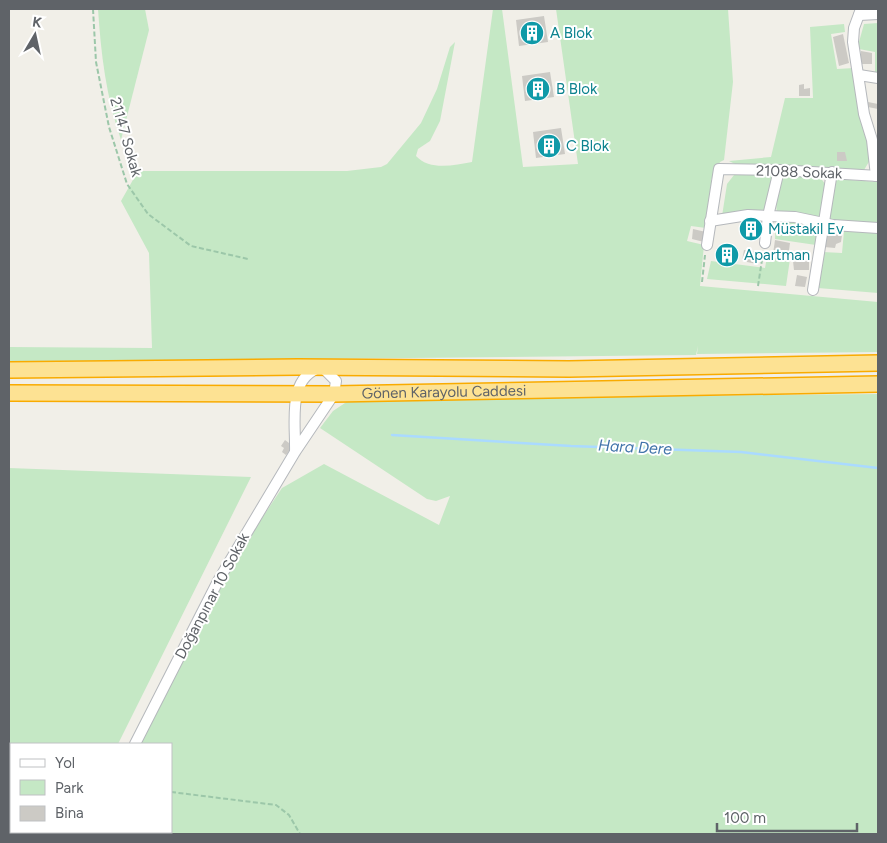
<svg xmlns="http://www.w3.org/2000/svg" width="887" height="843" font-family="Figtree,sans-serif">
<rect width="100%" height="100%" fill="#f1efe8"/>
<!-- green -->
<g fill="#c5e8c5">
<path d="M98 9H145L149 30 121 140C106 97 101 54 98 9Z"/>
<path d="M493 9H502L523 167 578 164 556 9H728L733 82 724 160 720 162 711 180 714 182 706 228 691 226 687 241 704 245 700 286 878 302V352L697 354 698 346 696 355 9 362V347L152 348 149 253 121 201 138 171H347L381 167 387 164 421 123 437 89 450 47 455 42 440 121 430 141 418 149 416 156C430 171 454 165 472 162Z"/>
<path d="M878 23V74L875 73V52L859 49V42L864 24Z"/>
<path d="M844 24 845 32 831 34 837 69 854 68 858 112 869 147 870 160 864 170 735 164 729 161 771 157 785 98H813L810 27Z"/>
<path d="M767 173 773 177 766 210 722 216 727 184 734 175Z"/>
<path d="M795 173 820 177 825 184 820 218 777 214 776 204 783 177Z"/>
<path d="M837 179 878 182V225L828 221 833 183Z"/>
<path d="M797 219 820 226 816 245 775 239 776 220Z"/>
<path d="M844 231 878 232V293L818 288 823 252 842 253Z"/>
<path d="M767 257 790 259 786 286 707 279 711 261 765 268Z"/>
<path d="M878 394V834H90L92 832H171V744H140L240 551 282 488 324 464 439 525 450 496 436 501 427 499 320 428 333 411 351 399Z"/>
<path d="M9 468 251 477 118 744H11V832H61L59 834H9Z"/>
</g>
<g fill="none" stroke-linecap="round" stroke-linejoin="round">
<!-- stream -->
<path stroke="#aadaff" stroke-width="2.5" d="M392 435 571 446 741 452 878 468"/>
</g>
<!-- building -->
<g fill="#cccac5">
<path d="M544 16 548 42 519 46 516 20Z"/>
<path d="M843 34 849 63 839 66 833 37Z"/>
<path d="M861 51 872 53V64H861Z"/>
<path d="M550 72 554 97 525 101 522 76Z"/>
<path d="M804 84V89L810 88V96H799V85Z"/>
<path d="M868 102 878 104V109L868 107Z"/>
<path d="M561 128 565 154 536 158 533 132Z"/>
<path d="M837 152H845L847 161H837Z"/>
<path d="M743 219 762 223 760 235 740 232Z"/>
<path d="M693 229 706 232 704 242 692 239Z"/>
<path d="M826 233 842 235 841 242 836 244 835 248 824 247Z"/>
<path d="M775 240 790 243 788 257 773 254Z"/>
<path d="M718 246 738 249 735 262 716 259Z"/>
<path d="M744 250 759 252 757 264 742 261Z"/>
<path d="M795 259 809 261V270H794L793 261Z"/>
<path d="M797 275 807 277 805 287 795 286Z"/>
<path d="M285 440 293 446 286 455 282 452 284 448 281 446Z"/>
</g>
<g fill="none" stroke-linecap="round" stroke-linejoin="round">
<!-- minor casing -->
<g stroke="#b5b8bc" stroke-width="12">
<g id="minor">
<path d="M861 9 854 28 853 42 864 114 872 140 876 176"/>
<path d="M859 15 878 14"/>
<path d="M859 75 878 78"/>
<path d="M710 221 748 215 768 216 795 217 833 225 878 228"/>
<path d="M765 243 768 216 779 170"/>
<path d="M707 245 719 169 779 170 878 176"/>
<path d="M813 290 832 172"/>
<path d="M135 744 218 581 295 452 334 394 336 381 322 367C286 377 296 422 295 452"/>
<path d="M85 834 86 832"/>
</g>
</g>
<!-- highway casing -->
<g stroke="#f9ab00" stroke-width="18">
<g id="highway">
<path d="M9 370 298 367 569 369 878 363"/>
<path id="s1" d="M9 393 334 394 878 384"/>
</g>
</g>
<!-- path -->
<g stroke="#9cc7a9" stroke-width="2" stroke-dasharray="5 2.5" stroke-linecap="butt">
<path d="M93 9 96 62 109 127 127 184 148 214 191 246 248 259"/>
<path d="M702 282 705 255"/>
<path d="M758 286 763 253"/>
<path d="M171 792 276 805 289 815 300 834"/>
</g>
<!-- minor -->
<use href="#minor" stroke="#fff" stroke-width="10"/>
<!-- highway -->
<use href="#highway" stroke="#fde293" stroke-width="15"/>
</g>
<!-- icons -->
<defs>
<g id="building-disc" transform="scale(1.25)"><circle r="9.5" fill="#0f9aa8" stroke="#fff"/><path d="M-4-6H4V6H1V3H-1V6H-4ZM-2.5-4.3h1.7v1.8h-1.7ZM.8-4.3h1.7v1.8H.8ZM-2.5-1h1.7V.8h-1.7ZM.8-1h1.7V.8H.8Z" fill="#fff"/></g>
</defs>
<g fill-rule="evenodd">
<use href="#building-disc" x="532" y="33"/>
<use href="#building-disc" x="538" y="89"/>
<use href="#building-disc" x="549" y="146"/>
<use href="#building-disc" x="751" y="229"/>
<use href="#building-disc" x="727" y="255"/>
</g>
<g text-anchor="middle" dominant-baseline="central" stroke-width="4" stroke-linejoin="round" paint-order="stroke">
<!-- culture labels -->
<g font-size="15" fill="#0d838f" stroke="#fff" text-anchor="start">
<text x="550" y="33">A Blok</text>
<text x="556" y="89">B Blok</text>
<text x="566" y="146">C Blok</text>
<text x="768" y="229">Müstakil Ev</text>
<text x="744" y="255">Apartman</text>
</g>
<!-- street labels -->
<g font-size="15" fill="#5f6368" stroke="#fff">
<text transform="translate(126 137) rotate(74)">21147 Sokak</text>
<text transform="translate(799 172) rotate(2)">21088 Sokak</text>
<text stroke="none"><textPath href="#s1" startOffset="435">Gönen Karayolu Caddesi</textPath></text>
<text transform="translate(212 596) rotate(-62)">Doğanpınar 10 Sokak</text>
</g>
<!-- water labels -->
<g font-size="16" font-style="italic" fill="#4174aa" stroke="#fff">
<text transform="translate(635 447) rotate(3)">Hara Dere</text>
</g>
</g>
<!-- border -->
<rect width="887" height="843" fill="none" stroke="#5f6368" stroke-width="20"/>
<!-- legend -->
<rect x="10" y="743" width="162" height="90" fill="#ffffff" stroke="#bfc1c3"/>
<rect x="20" y="759" width="25" height="8" fill="#ffffff" stroke="#bfc1c3"/>
<text x="55" y="768" font-size="15" fill="#5f6368">Yol</text>
<rect x="20" y="780" width="25" height="15" fill="#c5e8c5" stroke="#bfc1c3"/>
<text x="55" y="793" font-size="15" fill="#5f6368">Park</text>
<rect x="20" y="806" width="25" height="15" fill="#cccac5" stroke="#bfc1c3"/>
<text x="55" y="818" font-size="15" fill="#5f6368">Bina</text>
<!-- north arrow -->
<g transform="translate(35 35) rotate(9)" stroke="#ffffff" stroke-width="4" paint-order="stroke">
<path d="M0-4L9 19L0 12L-9 19Z" fill="#5f6368"/>
<text y="-8" font-size="14" font-weight="bold" text-anchor="middle" fill="#5f6368">K</text>
</g>
<!-- scale -->
<path d="M717 823v8h140v-8" fill="none" stroke="#5f6368" stroke-width="2.5"/>
<text x="724" y="823" font-size="15" fill="#5f6368" stroke="#ffffff" stroke-width="4" paint-order="stroke">100 m</text>
</svg>
